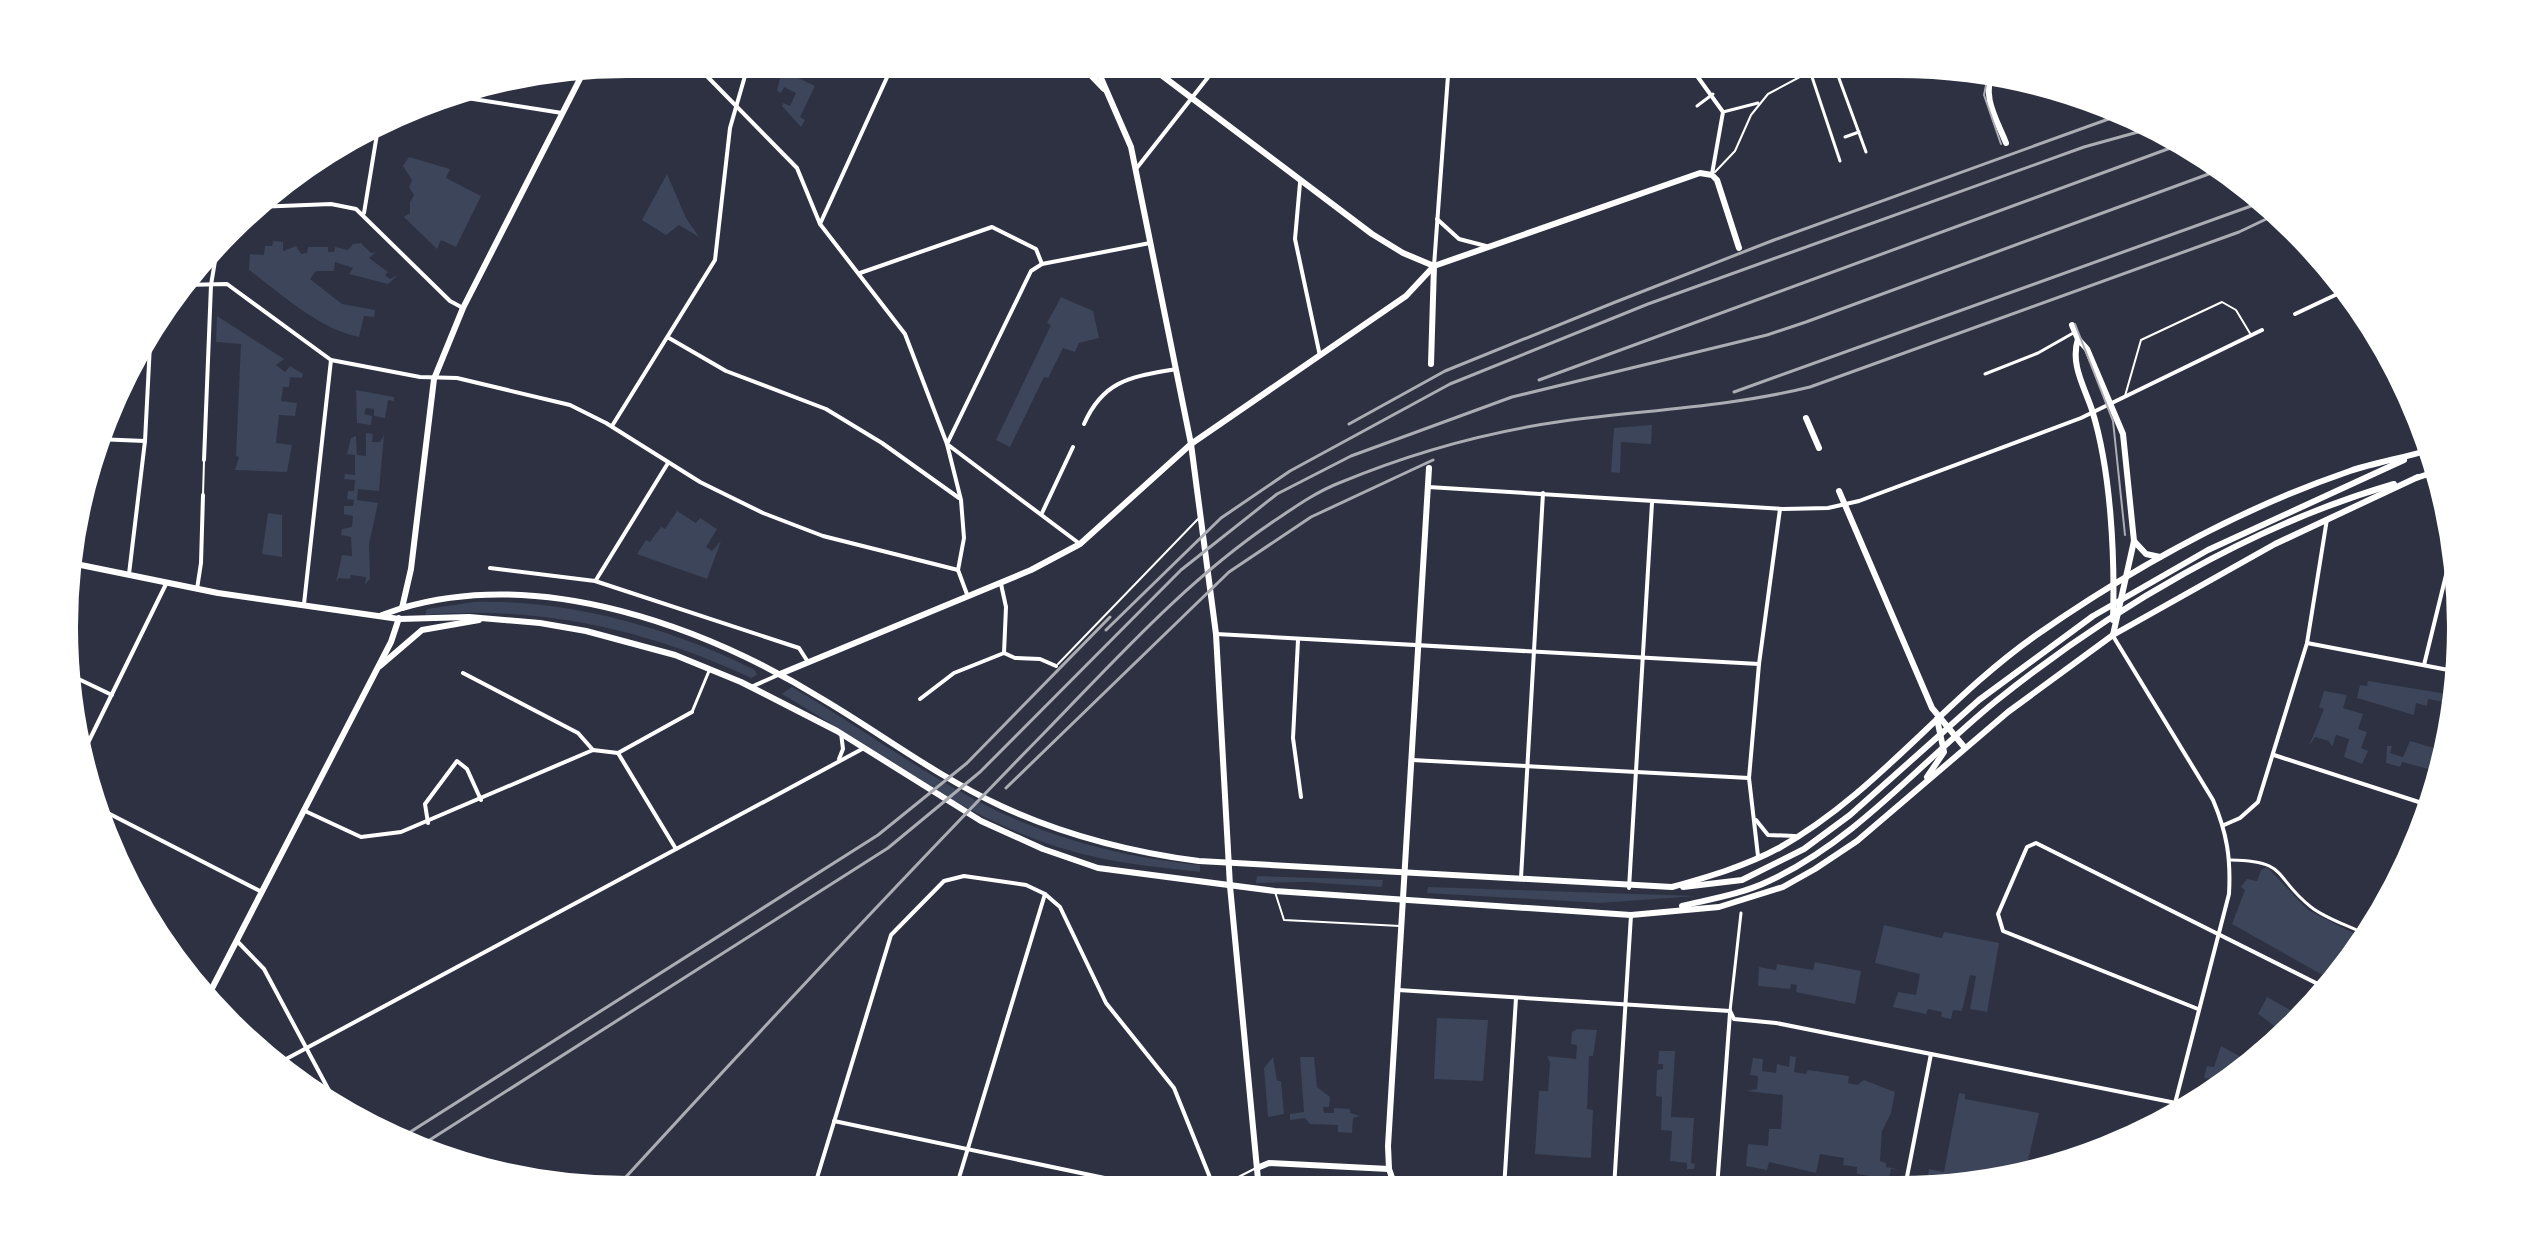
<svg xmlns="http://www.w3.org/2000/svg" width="2525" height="1254" font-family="Raleway,sans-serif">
<rect width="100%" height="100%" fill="#2d3142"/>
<!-- green -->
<g fill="#3c4559">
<path d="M782 70 815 86 800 117 805 120 801 127 782 106 783 103 790 106 796 93 784 87 781 93 777 91Z"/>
<path d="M409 157 450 169 446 178 481 196 456 247 441 240 437 249 404 217 410 213V202L414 195 409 187 412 180 403 166Z"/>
<path d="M667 174 686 218 699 237 679 225 666 235 642 220Z"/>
<path d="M273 241 283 242V251L296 246 301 254 307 253 308 247H328V252H334L335 247 348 250 353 244 361 243 371 253 376 252 369 258 388 272 385 275 390 279 398 275 388 284 349 274 353 268 335 262 334 271H316L310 279 342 304 375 310 374 317 364 316 359 337C319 329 284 296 249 270L250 254 264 255 265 246H272Z"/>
<path d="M1061 297 1093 311 1099 338 1079 343 1075 352 1063 348 1048 378 1044 377 1010 447 996 440 1051 325 1047 323Z"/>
<path d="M217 316 284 359 276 365 285 372 290 366 303 374 302 378 290 377 289 387H283L281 401 297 403 295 416 279 415 276 443 292 445 287 472 235 470 239 457 236 456 241 344 216 342Z"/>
<path d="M356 390 394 397V401L388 400 385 418 374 416V409L366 408 364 414 372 416 371 425 357 423Z"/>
<path d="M1652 425 1651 444 1621 442 1620 473 1611 472 1614 428Z"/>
<path d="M366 433 373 434 372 442H380L384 435 379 491 358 489 357 500 378 503 369 544 370 579 365 584 366 577 351 575 350 579 339 578 336 582 342 555 352 556 351 537 341 535 342 529 352 527 353 516 344 514V506H353L354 500 347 499 348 491H354L355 480 344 479 345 474 355 475V455L347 454 351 438 356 436 357 455 366 456Z"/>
<path d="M677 511 696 523 700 518 717 529 706 547 712 551 721 541 707 579 637 554 646 540 650 542 661 527 665 529Z"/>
<path d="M268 513 282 515V557L262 554Z"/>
<path d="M474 602C570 599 671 628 755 670L757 675 751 678C649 630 538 605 425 615L427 609Z"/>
<path d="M2368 681 2447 694 2443 702 2428 699 2427 706 2416 703 2414 715 2357 698 2360 685 2367 686Z"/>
<path d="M792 687C860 727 924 775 995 810 1059 841 1129 858 1200 865V872C1154 867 1105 862 1061 848 959 817 872 746 782 694Z"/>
<path d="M2324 691 2347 695 2343 708 2363 714 2358 729 2367 732 2361 748 2368 751 2362 764 2344 757 2349 739 2336 735 2332 747 2329 741 2315 737 2309 746 2324 709 2319 707Z"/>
<path d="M2410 741 2448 752 2440 776V772L2402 762 2400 767 2386 763 2387 746H2392L2390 753 2403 757Z"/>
<path d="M2267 867 2308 910 2365 939 2347 971 2335 982 2232 924 2245 890 2241 887 2247 879 2257 881 2261 870Z"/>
<path d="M1257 876 1383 880 1382 887 1306 882 1256 883Z"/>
<path d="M1428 887 1696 896 1600 903 1427 893Z"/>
<path d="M1884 925 1942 938 1944 932 1999 943 1987 1012 1970 1009 1976 976 1970 975 1962 1011 1953 1010 1951 1019 1941 1017 1942 1012 1928 1009 1926 1014 1893 1007 1898 992 1916 995 1920 974 1875 963Z"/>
<path d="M1815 962 1861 971 1855 1004 1796 992 1797 985 1791 984 1790 989 1758 986 1759 967 1776 970 1777 964 1813 970Z"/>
<path d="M2267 997 2301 1016 2284 1033 2258 1014Z"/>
<path d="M1437 1018 1488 1020 1483 1081 1434 1079Z"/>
<path d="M1577 1029 1597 1030 1593 1056H1589L1587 1109 1593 1110 1591 1158 1535 1154 1539 1091H1548L1550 1062 1547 1056 1576 1059 1577 1045 1571 1044 1572 1032Z"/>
<path d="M2221 1046 2243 1058 2247 1051 2260 1057 2231 1081 2204 1078 2207 1066 2214 1067Z"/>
<path d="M1659 1051H1675L1671 1117 1694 1118 1691 1163 1695 1164 1694 1169H1687V1163L1670 1161 1672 1131 1661 1130 1662 1097 1656 1096 1657 1070 1663 1069V1064H1658Z"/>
<path d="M1790 1056 1796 1057 1794 1072 1806 1074 1808 1070 1849 1076 1848 1083 1857 1085 1864 1080 1895 1092 1891 1113 1882 1131 1880 1161 1886 1163V1167L1901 1170 1891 1169 1889 1179 1857 1174V1167L1843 1165 1844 1158 1820 1154 1816 1173 1769 1162 1767 1170 1746 1166 1748 1144 1768 1146 1769 1129H1781L1783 1095 1746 1091 1757 1089 1758 1076 1750 1075 1753 1058 1763 1059 1762 1071 1776 1073 1777 1064 1789 1067Z"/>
<path d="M1273 1057 1277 1081H1281L1284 1114 1268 1117 1264 1068Z"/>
<path d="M1300 1057H1314L1317 1087 1330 1097 1329 1107H1323L1324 1113H1334V1108L1350 1109V1113L1360 1116 1353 1118 1352 1133 1338 1132V1125L1310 1124 1305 1118 1290 1120V1114L1304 1112Z"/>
<path d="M1959 1093 1965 1094V1099L2039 1113 2025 1173 1972 1187H1926L1929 1169 1944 1172Z"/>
</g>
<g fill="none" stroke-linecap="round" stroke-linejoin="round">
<!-- service -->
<g stroke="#fff" stroke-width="2">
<path d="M1715 172 1735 151 1751 115 1768 94 1811 71 1840 62"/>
<path d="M2125 396 2141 340 2222 302 2236 310 2251 335"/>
<path d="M203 495 204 461"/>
<path d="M1058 664 1198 519"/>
<path d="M1275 892 1284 920 1400 926"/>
<path d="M1220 1188 1257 1182"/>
<path d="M1215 1189 1256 1168"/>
</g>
<!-- pedestrian -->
<g stroke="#fff" stroke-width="3">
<path d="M1807 62 1840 161"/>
<path d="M1833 62 1866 152"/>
<path d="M1697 106 1713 94"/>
<path d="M1723 112 1758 103"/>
<path d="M1845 137 1859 132"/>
<path d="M1985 374 2038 353 2075 332"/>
<path d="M692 712 709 671"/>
<path d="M2231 860C2289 861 2273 877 2311 907 2326 919 2350 926 2367 935"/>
<path d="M1730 1011 1741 913"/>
</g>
<!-- minor -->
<g stroke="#fff" stroke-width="4">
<path d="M693 62 797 168 820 224 905 334 947 444 961 500 964 538 958 570"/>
<path d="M1687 62 1723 112 1712 174"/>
<path d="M441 94 562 113"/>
<path d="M1136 169 1220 62"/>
<path d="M1300 183 1295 239 1320 356"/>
<path d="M256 207 331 204 356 209 450 301 463 308"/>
<path d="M364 213 378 128"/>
<path d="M1437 219 1459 239 1486 246"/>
<path d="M820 224 894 62"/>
<path d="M1434 266 1449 62"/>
<path d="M860 273 992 227 1036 249 1042 264"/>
<path d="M184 285 227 284 331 360 420 377 457 378 570 405 606 423 700 482 763 513 823 536 958 570"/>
<path d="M2295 314 2348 289"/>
<path d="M669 338 726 371 826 409 882 443 959 498"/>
<path d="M1084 424C1104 379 1132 377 1176 369"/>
<path d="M612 426 715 260 730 128 749 62"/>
<path d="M96 439 145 441"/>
<path d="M204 460 211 285 217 249"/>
<path d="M1428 487 1783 509 1828 508 1859 501 2081 418 2262 330"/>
<path d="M2443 499 2453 528"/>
<path d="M1042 513 1073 447"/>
<path d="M1080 544 947 444 1031 271 1042 264 1150 243"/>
<path d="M490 568 595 581 799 648 808 662"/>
<path d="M958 570 968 597"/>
<path d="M129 574 145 441 151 325"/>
<path d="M596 580 668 463"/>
<path d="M1001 584 1006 607 1004 653"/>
<path d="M197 589 201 563 203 495"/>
<path d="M304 604 331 360"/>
<path d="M1216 634 1759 664"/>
<path d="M2113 636 2213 800C2227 833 2231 858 2229 894L2172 1115"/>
<path d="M1298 640 1293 738 1301 797"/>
<path d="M2307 643 2459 672"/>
<path d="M1004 653 1015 658 1040 659 1056 666"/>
<path d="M2424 665 2448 567 2456 559"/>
<path d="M463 673 578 733 593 750"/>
<path d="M68 674 112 695"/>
<path d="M751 687 778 675"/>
<path d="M920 699 954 673 1004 653"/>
<path d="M83 753 167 582"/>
<path d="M618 753 676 849"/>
<path d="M2274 755 2431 806"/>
<path d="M839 759 843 749 841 733"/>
<path d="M1412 760 1749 778"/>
<path d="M100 809 262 892"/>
<path d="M305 811 361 837 401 832 593 750 618 753 692 712"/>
<path d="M1756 820 1768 835 1795 836"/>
<path d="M428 823 425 804 457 761 467 769 481 800"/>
<path d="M2224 825 2240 818 2258 802 2307 643 2327 519"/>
<path d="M1758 856 1749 778 1759 664 1780 509"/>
<path d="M1521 878 1543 493"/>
<path d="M1629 888 1652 503"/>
<path d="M237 941 264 969 340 1111"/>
<path d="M1398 990 1730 1011"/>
<path d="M2198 1009 2003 931 1998 914 2027 847 2036 843 2328 989"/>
<path d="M1730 1011 1734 1019 1776 1023 2176 1103"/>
<path d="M275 1065 864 748"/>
<path d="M834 1121 1152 1188 1183 1178 1210 1182"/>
<path d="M1439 1179 1608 1188"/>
<path d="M1905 1187 1931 1054"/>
<path d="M1614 1188 1631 915"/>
<path d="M1717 1188 1730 1013"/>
<path d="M1504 1189 1516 998"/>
<path d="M813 1191 891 935 944 881 964 876 1026 885 1045 894 1060 907 1106 1003 1174 1088 1215 1190"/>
<path d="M955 1191 1045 894"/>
</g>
<!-- tertiary -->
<g stroke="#fff" stroke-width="6">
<path d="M1144 62 1372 234 1403 253 1434 266"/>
<path d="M1994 71C1980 94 1997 120 2006 143"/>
<path d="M2072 325 2078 339 2087 349 2123 434 2134 541 2113 635"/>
<path d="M2078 339C2070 364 2084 386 2092 410 2111 471 2115 556 2113 620"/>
<path d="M1431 364 1434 266"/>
<path d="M1806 418 1819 448"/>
<path d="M1839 491 1932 708 1965 748"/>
<path d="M2134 541 2146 554 2160 557"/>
<path d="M71 563 218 593 399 619"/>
<path d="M382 615 402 608"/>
<path d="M780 674 1031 570 1080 544 1191 444 1406 296 1434 266 1700 173 1712 175 1717 180 1739 248"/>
<path d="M1230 886 1259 1190"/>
<path d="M1257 1168 1269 1163 1389 1169"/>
<path d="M1258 1181 1392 1184"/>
<path d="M1396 1189 1389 1169 1388 1146 1429 468"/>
</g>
<!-- secondary -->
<g stroke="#fff" stroke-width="6">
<path d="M1078 62 1104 89"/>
<path d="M1094 62 1131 147 1191 444 1216 634 1230 886"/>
<path d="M2416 478 2438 471"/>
<path d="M402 608C542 567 704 626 824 700 883 735 938 777 1001 806 1064 835 1130 852 1199 861L1672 887C1708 877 1746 866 1779 848 1876 794 1945 699 2035 636 2131 569 2239 509 2350 471 2376 462 2405 458 2432 449"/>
<path d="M402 608 411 569 434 379 463 308 585 69"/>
<path d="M399 619 469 617 540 623 586 631 675 655 741 682 837 731 981 821 1043 849 1098 868 1275 891 1631 915 1719 907 1783 887 1815 869 1857 841 2008 712 2113 635 2275 544 2418 477"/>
<path d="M380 666 422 630 479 620"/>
<path d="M1927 777 1944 752 1937 719"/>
<path d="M1683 887 1742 880 1804 849 1850 815 1979 700 2093 616 2208 550 2404 460"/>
<path d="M1682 906C1711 899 1742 894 1769 881 1857 840 1922 761 1996 701 2112 608 2250 526 2394 484"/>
<path d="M207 998 391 642 399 618"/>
</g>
<!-- tram -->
<g stroke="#abadb3" stroke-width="2">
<path d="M1989 71 1984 95 2001 144"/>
<path d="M2075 324 2113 421 2125 535"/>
</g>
<!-- rail -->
<g stroke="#abadb3" stroke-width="3">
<path d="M1539 380 2184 143"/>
<path d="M1734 392 2265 201"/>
<path d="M1349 424 1445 371 1613 303 1774 240 2128 112"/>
<path d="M1106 630 1221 518 1290 471 1450 384 1648 304 2084 147 2156 127"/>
<path d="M1006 788 1229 572 1311 517 1433 460"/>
<path d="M396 1141 878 835 967 763 1110 617"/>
<path d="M414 1150 888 848 980 772 1181 570 1277 494 1351 456 1512 397 1767 335 1806 322 2225 168"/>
<path d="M613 1191C756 1035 899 881 1047 730 1119 656 1188 579 1274 521 1295 507 1316 492 1339 483 1411 453 1486 432 1564 421 1646 410 1729 407 1810 387L2239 232 2279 213"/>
</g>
</g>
<!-- crop -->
<path d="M0 0H2525V1254H0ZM627 76H1898A551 551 0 0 1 2449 627V627A551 551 0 0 1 1898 1178H627A551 551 0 0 1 76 627V627A551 551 0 0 1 627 76Z" fill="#fff" fill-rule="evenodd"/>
<path fill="none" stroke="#fff" stroke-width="4" d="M627 76H1898A551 551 0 0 1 2449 627V627A551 551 0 0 1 1898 1178H627A551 551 0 0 1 76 627V627A551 551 0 0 1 627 76Z"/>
</svg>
